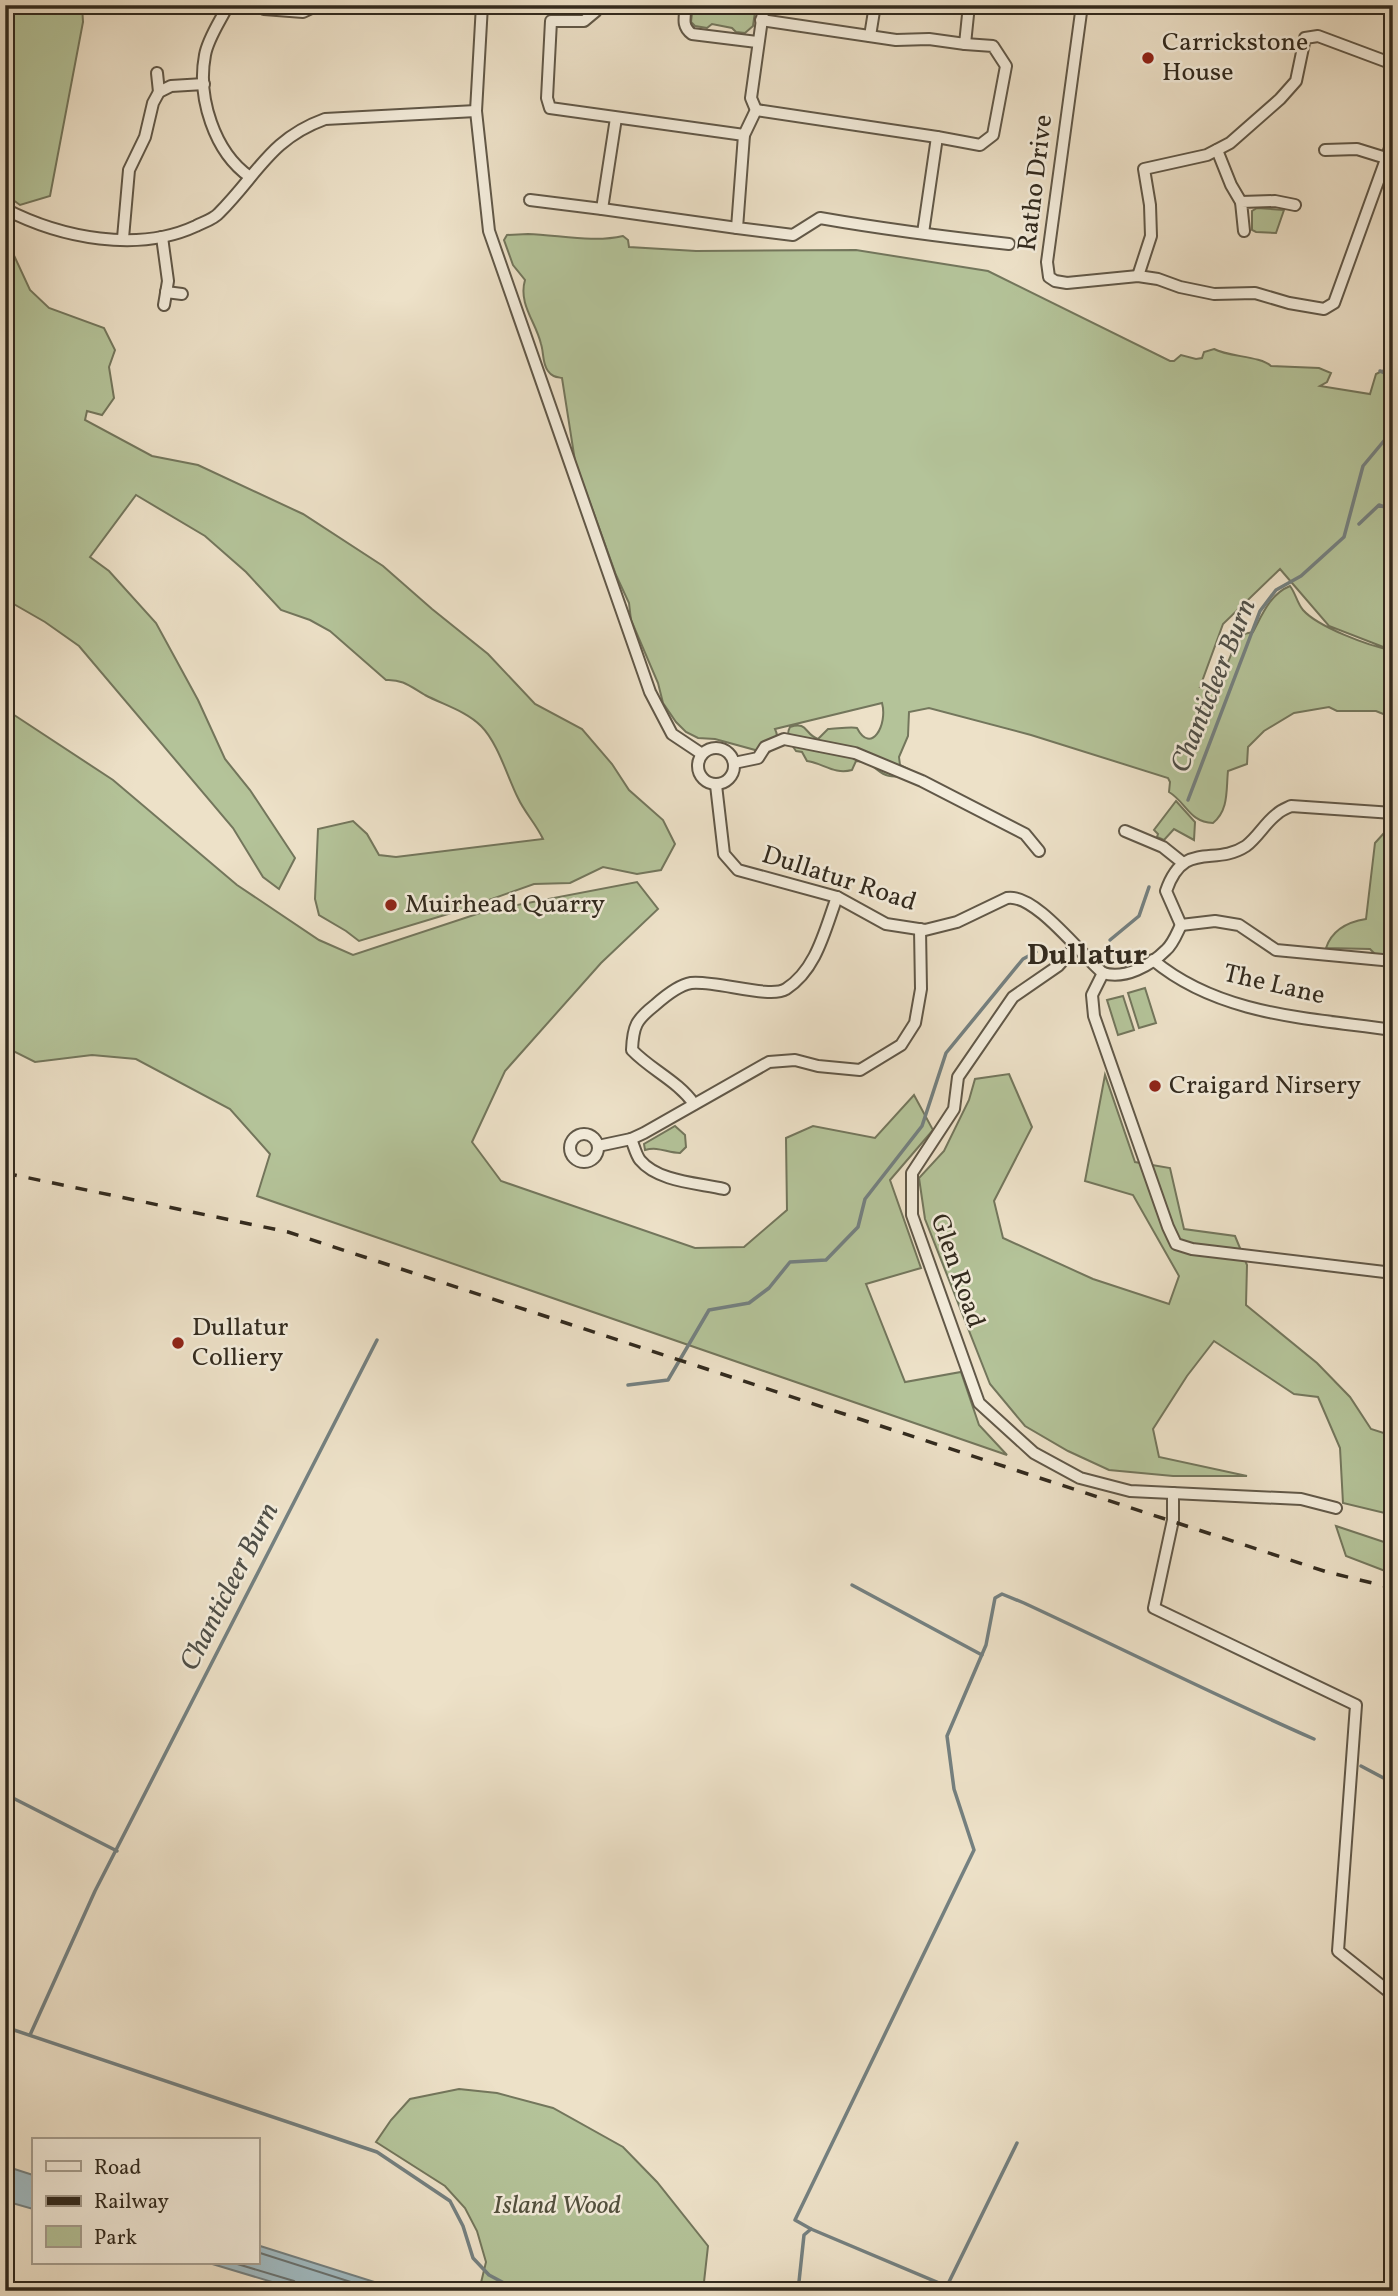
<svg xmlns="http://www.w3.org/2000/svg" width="1398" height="2296" font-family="Vollkorn,serif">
<rect width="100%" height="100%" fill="#ede1c8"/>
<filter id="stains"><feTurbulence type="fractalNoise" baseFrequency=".00286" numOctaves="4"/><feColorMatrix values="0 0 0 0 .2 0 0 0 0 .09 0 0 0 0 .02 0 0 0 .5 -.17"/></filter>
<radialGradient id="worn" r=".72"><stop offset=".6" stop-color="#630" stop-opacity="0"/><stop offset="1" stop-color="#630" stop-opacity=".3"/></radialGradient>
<!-- green -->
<g fill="#b4c399" stroke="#73765c" stroke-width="2" fill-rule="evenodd">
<path d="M5 5H82L83 22 50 196 20 205 5 194Z"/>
<path d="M693 5H756L753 26 745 33 736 32 732 28 712 24 707 28 695 26 691 22Z"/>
<path d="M1257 208 1284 210 1276 233 1256 232 1252 230V211Z"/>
<path d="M528 234C559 235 593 243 623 236L628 240 629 247 696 251 856 250 988 271 1170 361H1174L1181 355 1196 359 1202 358 1204 352 1214 349C1229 357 1260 356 1271 366L1319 368 1331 373 1327 382 1320 386 1370 394 1376 374 1386 369 1393 371V718L1376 711H1337L1329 707 1294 713 1264 731 1248 747 1247 764 1228 771C1226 790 1229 810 1213 823 1189 822 1187 803 1169 792L1170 782 1168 778 1031 735 929 708 909 712 908 736 899 757 900 765 910 770 911 774C875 784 882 762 856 761L852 770C834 775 823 763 807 761L802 752 796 751C791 744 785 736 790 727 808 721 804 734 818 739L828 729C835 729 852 726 857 728 871 755 888 725 882 703L775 729C781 741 773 751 762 757L755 750 715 739 698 738 686 732 676 722 663 703 658 683 631 620 629 603 616 575 575 461 562 378C557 377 552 377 548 371 542 363 544 353 541 344 536 322 518 304 525 280L513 265 504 240 507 235ZM1280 569 1329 626 1391 650C1369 646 1318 627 1303 610 1297 603 1296 594 1290 586 1270 594 1262 615 1253 632L1239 635 1218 687H1200L1223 624Z"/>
<path d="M5 236 30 290 49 308 104 328 115 350 109 367 114 398 102 415 87 411 85 420 152 456 198 465 303 514 383 566 432 609 488 654 535 704 582 729 612 764 629 790 663 820 675 844 661 870 637 874 603 867 570 883 534 884 458 911 359 941 346 931 319 915 315 899 318 829 353 821 367 834 379 855 396 857 543 839C536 824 525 813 518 798 507 776 498 743 481 726 466 711 444 705 425 695 411 687 403 679 386 680L330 631 310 620 281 610 246 572 205 536 136 495 90 557 109 571 156 623 198 700 225 759 250 790 295 858 279 889 263 877 233 828 79 646 45 622 5 599Z"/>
<path d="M5 709 113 780 237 885 319 940 353 955 486 911 637 882 658 909 601 963 505 1071 472 1142 501 1181 695 1248 744 1247 787 1210 786 1138 813 1126 875 1138 914 1095 933 1130 890 1180 921 1268 866 1284 905 1382 961 1372 979 1425 1007 1455 257 1196 270 1154 230 1109 136 1059 92 1055 35 1062 5 1047Z"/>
<path d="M1176 801 1195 822 1194 840 1174 829 1164 840 1157 837 1158 834 1154 830Z"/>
<path d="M1393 823V951L1384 955 1375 954 1370 949 1326 948C1332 930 1347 922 1366 919L1375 843Z"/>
<path d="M1145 988 1156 1023 1139 1028 1128 993Z"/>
<path d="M1123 996 1134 1030 1118 1035 1107 1000Z"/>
<path d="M1009 1074 1032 1127 994 1201 1003 1238 1093 1279 1169 1304 1179 1276 1133 1195 1085 1181 1105 1075 1135 1162 1170 1168 1184 1229 1235 1236 1247 1265 1246 1305 1317 1363 1350 1397 1371 1429 1393 1436V1515L1343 1503 1340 1448 1318 1397 1294 1394 1214 1341 1187 1376 1153 1429 1159 1457 1247 1476H1173L1109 1470 1068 1451 1025 1426 990 1384 925 1219 919 1178 944 1151 969 1100 975 1079Z"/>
<path d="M675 1126 685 1135 686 1147 680 1153C667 1153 659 1146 645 1150L644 1144Z"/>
<path d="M1336 1526 1393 1545V1574L1346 1556Z"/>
<path d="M459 2089 497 2093 553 2108 623 2147 657 2182 708 2246 703 2291H479L486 2262 477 2231 465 2208 445 2186 376 2142 391 2120 410 2099Z"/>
</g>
<!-- water -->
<g fill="#a0bac1" stroke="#748080" stroke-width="2">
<path d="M5 2166 33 2175V2209L5 2201Z"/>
<path d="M257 2245 403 2291H302L209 2263H257Z"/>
</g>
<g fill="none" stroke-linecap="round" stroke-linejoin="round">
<!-- shore -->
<g stroke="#697270" stroke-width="2">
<path d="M257 2252 379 2291"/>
<path d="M234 2263 294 2281 298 2285 299 2291"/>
</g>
<!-- stream -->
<g stroke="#748080" stroke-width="3.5">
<path d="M1380 371 1393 376"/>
<path d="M1359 524 1379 505 1393 510"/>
<path d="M1188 800 1260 611 1276 590 1301 576 1344 537 1363 466 1393 430"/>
<path d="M1110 940 1139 916 1149 887"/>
<path d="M628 1385 668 1380 709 1310 749 1303 769 1288 790 1262 826 1260 858 1227 865 1199 922 1126 946 1053 1023 959 1036 952"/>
<path d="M852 1585 982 1655"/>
<path d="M1361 1766 1393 1783"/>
<path d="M5 1794 117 1851"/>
<path d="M5 2027 377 2152 450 2201 463 2226 473 2258 489 2275 519 2291"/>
<path d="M30 2035 95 1891 377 1340"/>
<path d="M811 2229 795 2220 974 1850 954 1789 947 1736 986 1645 995 1598 1002 1594 1024 1603C1121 1648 1216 1696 1314 1739"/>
<path d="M947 2286 1017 2143"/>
<path d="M798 2291 804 2235 811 2229 958 2291"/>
</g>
<!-- minor casing -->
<g stroke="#615848" stroke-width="14">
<g id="minor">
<path d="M228 5C221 20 208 38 205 55 197 97 214 152 250 177"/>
<path d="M259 5 264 9 303 12 318 5"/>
<path d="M482 5 476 111 489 231 650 692 672 734 702 754"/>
<path d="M596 5V11L584 21H551L547 98 550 108 744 135"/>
<path d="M686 5C685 17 681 26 692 34L757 42"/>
<path d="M1082 5 1047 262 1049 277 1055 281 1067 283 1138 276 1158 279 1180 287 1214 294 1255 293 1289 303 1324 309 1334 303 1393 140"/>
<path d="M761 20 896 40 929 39 965 44 969 5"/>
<path d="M870 36 875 5"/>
<path d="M157 73 159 92"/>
<path d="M756 110 744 135 737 228 793 235 820 218C883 229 945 237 1009 244"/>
<path d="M756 110 937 137 980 145 993 135 1006 66 993 46 965 44"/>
<path d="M756 110 751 98 764 5"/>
<path d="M616 118 602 209 737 228"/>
<path d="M1217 150 1231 185 1241 202"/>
<path d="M1325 150 1357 149 1386 158"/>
<path d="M530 200 602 209"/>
<path d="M5 209C61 238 138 253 196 226 204 222 214 219 219 213 258 174 270 139 325 119L476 111"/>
<path d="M1244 231 1241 202 1275 201 1295 205"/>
<path d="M923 233 937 137"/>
<path d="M162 237 168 281 164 305"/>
<path d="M123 238 129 170 145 137 153 103 159 92 171 86 204 84"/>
<path d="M1138 276 1151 236 1150 205 1144 169 1207 155 1230 143 1280 99 1296 81 1305 38 1318 36 1393 64"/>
<path d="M166 292 182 294"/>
<circle cx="716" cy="766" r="18"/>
<path d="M734 763 758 758 765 747 784 739 855 753 922 781 1025 834 1039 851"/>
<path d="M716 785 724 854 738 870 837 897 886 924 925 930 957 922 1007 898C1035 893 1081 955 1103 973"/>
<path d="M1125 831 1163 847 1183 863"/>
<path d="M1181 925 1166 891C1184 839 1214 867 1246 846 1258 837 1265 823 1277 814 1281 810 1287 808 1291 806L1393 813"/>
<path d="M1181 925 1215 921 1239 925 1276 950 1393 961"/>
<path d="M1075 947 1058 966 1013 997 958 1077 954 1109 912 1173V1215L979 1403 1034 1453 1080 1478 1130 1491 1301 1499 1336 1508"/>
<path d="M1153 960C1220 1016 1310 1018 1393 1030"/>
<path d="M1103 973 1092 995 1094 1016 1168 1227 1176 1244 1192 1249 1393 1273"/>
<path d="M1103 973C1125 980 1151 965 1166 950 1173 944 1177 933 1181 925"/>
<path d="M694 1104C678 1081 651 1070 632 1050 633 1026 636 1020 655 1005 664 997 679 985 691 983 715 980 770 999 786 989 817 969 825 929 837 897"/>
<circle cx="584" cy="1148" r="14"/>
<path d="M631 1139C634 1146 636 1155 640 1160 658 1182 699 1183 724 1189"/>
<path d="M598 1146 631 1139 644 1133 769 1062 795 1060 818 1066 860 1070 901 1045 915 1023 921 989 920 929"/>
<path d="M1173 1493V1520L1154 1608 1356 1705 1338 1951 1393 1995"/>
</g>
</g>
<!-- minor -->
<use href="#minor" stroke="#f3ecdb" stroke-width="10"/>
<!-- rail -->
<path stroke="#322a1e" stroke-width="3.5" stroke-dasharray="12 12" stroke-linecap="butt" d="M5 1173 288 1232 1327 1572 1393 1588"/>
</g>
<!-- markers -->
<g fill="#8f2418" stroke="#f3ecdb" stroke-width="2.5">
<circle cx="1148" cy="58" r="7"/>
<circle cx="391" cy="905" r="7"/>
<circle cx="1155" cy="1086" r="7"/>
<circle cx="178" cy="1343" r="7"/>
</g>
<g text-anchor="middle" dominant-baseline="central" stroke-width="5" stroke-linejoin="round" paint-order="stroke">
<!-- poi labels -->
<g font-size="26" fill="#322a1e" stroke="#f3ecdb" text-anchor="start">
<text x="1162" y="43">Carrickstone<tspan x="1162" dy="30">House</tspan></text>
<text x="405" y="905">Muirhead Quarry</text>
<text x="1169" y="1086">Craigard Nirsery</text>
<text x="192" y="1328">Dullatur<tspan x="192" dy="30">Colliery</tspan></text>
</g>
<!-- street labels -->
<g font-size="26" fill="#322a1e" stroke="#f3ecdb">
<text transform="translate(1036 183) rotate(-83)">Ratho Drive</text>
<text transform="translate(839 879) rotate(18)">Dullatur Road</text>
<text transform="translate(1274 985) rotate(13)">The Lane</text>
<text transform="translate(957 1271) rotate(71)">Glen Road</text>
</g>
<!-- park labels -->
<g font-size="26" font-style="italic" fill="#52503d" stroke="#f3ecdb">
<text x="557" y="2206">Island Wood</text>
</g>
<!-- water labels -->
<g font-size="28" font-style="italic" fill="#4e4e47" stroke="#f3ecdb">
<text transform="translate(1214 686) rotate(-68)">Chanticleer Burn</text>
<text transform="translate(230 1587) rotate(-63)">Chanticleer Burn</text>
</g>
<!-- quarter labels -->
<g font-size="30" font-weight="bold" fill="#322a1e" stroke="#f3ecdb">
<text x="1087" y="956">Dullatur</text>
</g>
</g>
<!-- margin -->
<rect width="1398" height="2296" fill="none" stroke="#ede1c8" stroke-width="28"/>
<rect x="7" y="7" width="1384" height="2282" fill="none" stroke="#322a1e" stroke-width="3.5"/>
<rect x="14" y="14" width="1370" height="2268" fill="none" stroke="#322a1e" stroke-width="2"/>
<!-- legend -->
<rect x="32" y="2138" width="228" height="126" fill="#f3ecdb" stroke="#a69e8f" stroke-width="2"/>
<rect x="46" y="2161" width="35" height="10" fill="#f3ecdb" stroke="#a69e8f" stroke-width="2"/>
<text x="94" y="2174" font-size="21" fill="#322a1e">Road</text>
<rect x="46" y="2196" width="35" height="10" fill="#322a1e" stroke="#a69e8f" stroke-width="2"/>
<text x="94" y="2208" font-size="21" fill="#322a1e">Railway</text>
<rect x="46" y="2226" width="35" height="21" fill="#b4c399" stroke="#a69e8f" stroke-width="2"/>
<text x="94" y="2244" font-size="21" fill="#322a1e">Park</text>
<rect width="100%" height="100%" filter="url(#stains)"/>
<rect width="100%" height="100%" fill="url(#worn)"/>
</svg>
